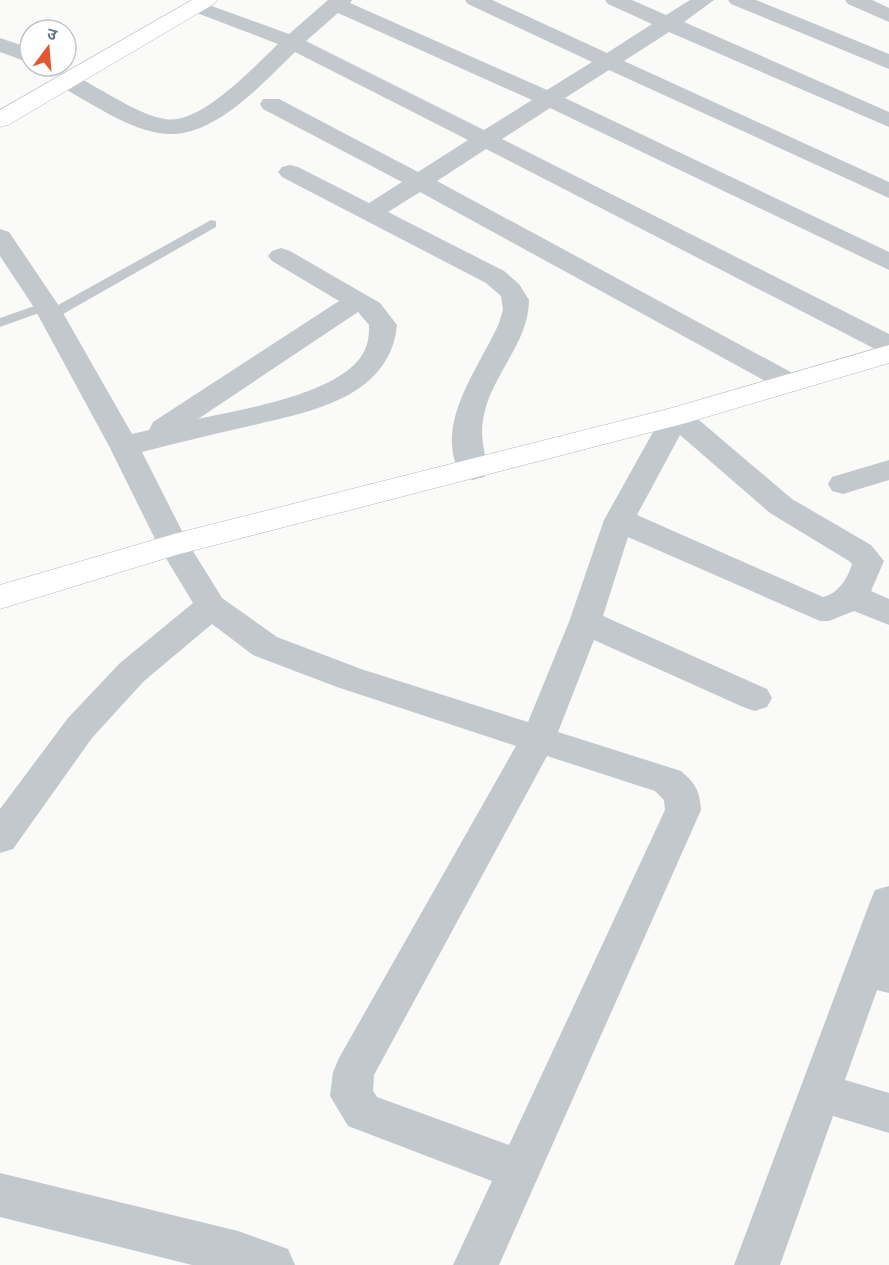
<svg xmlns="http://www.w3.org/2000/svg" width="889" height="1265" font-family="Manrope,'Noto Sans Devanagari',sans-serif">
<rect width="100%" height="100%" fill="#fafaf8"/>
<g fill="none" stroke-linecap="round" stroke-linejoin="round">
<!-- secondary casing -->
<g stroke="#b3babf" stroke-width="1">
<path id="secondary" d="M889 345V363L686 423 176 555 0 609V585L174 534 668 409Z"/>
</g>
<!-- primary casing -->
<g stroke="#b5babe" stroke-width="1">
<path id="primary" d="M192 0H217L214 4 8 125 0 127V110Z"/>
</g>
<!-- service -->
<path fill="#c3c8cc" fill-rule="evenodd" d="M211 220 216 221V227L56 318H46L44 315 50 309 0 327V318L46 302 51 303V309Z"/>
<!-- minor -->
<g fill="#c3c8cc" fill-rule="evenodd">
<path d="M195 0 289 34 328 0H352L350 3 547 90 592 62 468 4 465 0H492L607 53 652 24 608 4 605 0H632L666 15 690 0H714L684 22 889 112V127L669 32 624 61 889 182V198L609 70 565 98 889 252V270L550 108 502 139 889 334V353L879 351 486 149 437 181 798 376 802 382 798 388 788 391 778 388 420 192 388 212 504 271 519 284 529 300C529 344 489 377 483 420 480 437 485 453 488 470L484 477 473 480 462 477C431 426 479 369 499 323L503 310 501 296 486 283 282 177 278 172 282 167 290 165 298 167 369 203 402 182 263 109 260 104 263 99H279L418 172 468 140 295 52C264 82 215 137 167 134 129 131 92 103 59 86L56 81 59 76C74 73 85 81 97 88 118 99 141 115 165 119 199 126 254 67 278 44L189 10 186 6ZM338 13 532 100 484 130 306 41Z"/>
<path d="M728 0H756L889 54V69L731 4Z"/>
<path d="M845 0H872L889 8V22L848 4Z"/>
<path d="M0 38 30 48V63L0 52Z"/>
<path d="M0 229 9 232 59 306 132 434 149 430 153 422 339 301 272 261 268 256 272 251 281 248 290 251 380 303 397 325C390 400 304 413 245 427 210 435 176 443 142 452L188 543 222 598 277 637 361 669 528 722 569 622 604 520 662 416 666 409 676 407 686 409 792 499 871 545 884 561 871 591 889 599V625L854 611 829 621H820L628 537 603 616 767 689 772 698 767 707 755 711 743 707 594 640 558 732 681 771C695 783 700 791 701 810L499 1265H453L492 1181 348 1126 330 1096 333 1072 339 1058 516 746 337 687 253 655 212 624 144 681 92 738 13 849 0 853V809L68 718 120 663 193 603 158 545 109 446 33 306 0 256ZM358 312 369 325C369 331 369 338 367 344 354 393 241 409 198 419ZM680 435 770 513 849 561 852 564C848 578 838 594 823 597L637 515ZM547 756 655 791 664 800 665 810 509 1145 377 1097 373 1091 374 1075Z"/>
<path d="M889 460V480L843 494 832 491 828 484 832 477Z"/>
<path d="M889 886V993L877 990 845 1080 889 1093V1133L833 1116 780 1265H734L870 902 875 890Z"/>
<path d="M0 1173 238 1231 288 1249 295 1265H192L0 1217Z"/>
</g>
<!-- secondary -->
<use href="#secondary" fill="#fff" fill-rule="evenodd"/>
<!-- primary -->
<use href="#primary" fill="#fff" fill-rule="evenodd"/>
</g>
<!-- north arrow -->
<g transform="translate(48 48) rotate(16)"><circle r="28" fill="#ffffff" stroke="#c1c8cd" stroke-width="1.5"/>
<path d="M0-4.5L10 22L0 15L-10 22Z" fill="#e4572e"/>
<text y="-9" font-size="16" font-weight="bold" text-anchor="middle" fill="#657683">उ</text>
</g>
</svg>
